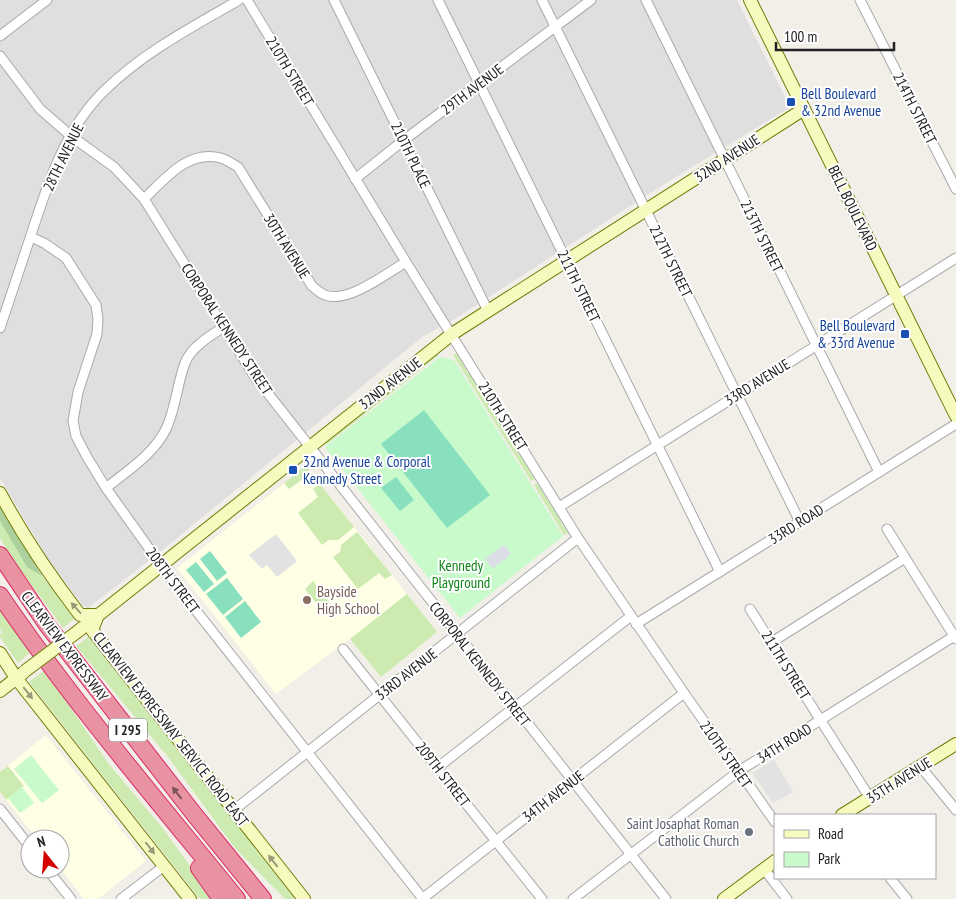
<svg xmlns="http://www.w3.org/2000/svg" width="956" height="899" font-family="'PT Sans Narrow',sans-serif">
<rect width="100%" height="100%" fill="#f2efe9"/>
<!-- residential -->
<path fill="#e0dfdf" d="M0 0H737L790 107 666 183 453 320 422 337 165 548 88 608 82 605 48 559 0 478Z"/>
<!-- education -->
<g fill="#ffffe5">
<path d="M306 466 437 632 381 677 350 639 276 694 177 568Z"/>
<path d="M46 735 146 861 98 899H84L60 868V839H37L0 792V772Z"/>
</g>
<!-- grass -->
<g fill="#cdebb0">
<path d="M457 353 467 370 466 371 469 372 519 452 517 454 520 455 535 479 531 481 453 355Z"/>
<path d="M438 354 439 355 326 445 325 443Z"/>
<path d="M306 466 317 480 310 485 304 478 289 489 284 483Z"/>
<path d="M537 483 562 523 561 525H563L568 533 564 535 534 485Z"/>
<path d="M320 484 354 527 338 540H329L322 545 298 513 318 497 313 489Z"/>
<path d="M0 506 42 576 74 619 63 628 9 554 0 538Z"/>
<path d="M357 532 392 575 385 579 379 573 358 589 333 557 340 552 341 545Z"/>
<path d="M313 581 331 604 322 611 305 589Z"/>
<path d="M407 594 437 632 381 677 350 639Z"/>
<path d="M0 608 31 652 18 663 0 637V633L3 635 0 628Z"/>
<path d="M88 637 295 899H285L235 848 168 757 76 646Z"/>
<path d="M45 670 108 763 161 826 214 899H200L29 682Z"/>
<path d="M8 766 24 786 6 800 0 792V772Z"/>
</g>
<!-- forest -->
<path fill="#add19e" d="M0 506 42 576 27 567 0 521Z"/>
<!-- park -->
<g fill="#c8facc">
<path d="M440 357 454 360 563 536 460 618 325 447Z"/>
<path d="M31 755 59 790 42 803 14 769Z"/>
<path d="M22 787 34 803 20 813 8 798Z"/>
</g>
<!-- pitch -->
<g fill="#88e0be">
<path d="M424 410 490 495 447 528 381 444Z"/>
<path d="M396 477 414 500 400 511 381 488Z"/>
<path d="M210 551 227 573 217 581 200 559Z"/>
<path d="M196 562 214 584 204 592 186 570Z"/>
<path d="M227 578 243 599 223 615 206 594Z"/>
<path d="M245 601 261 622 241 638 225 617Z"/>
</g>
<!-- parking -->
<g fill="#e2e2e2">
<path d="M276 534 297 561 277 577 267 565 262 569 249 555Z"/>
<path d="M774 760 793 792 773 803 752 773Z"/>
</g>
<!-- plaza -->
<path fill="#dddde8" d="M504 545 511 554 493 568 485 559Z"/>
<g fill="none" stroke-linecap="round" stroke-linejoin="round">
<!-- street casing -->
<g stroke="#a9a9a9" stroke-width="11">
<g id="street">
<path d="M247 0 406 262 578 538 684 693 775 822"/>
<path d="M334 0 488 311"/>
<path d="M438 0 720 572"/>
<path d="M542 0 800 522"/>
<path d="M646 0 879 472"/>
<path d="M860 0 956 189"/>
<path d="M0 36 47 0"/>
<path d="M0 56 40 109 71 136 114 167 144 199 255 377 666 899"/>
<path d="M355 179 404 140 591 0"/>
<path d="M144 199C165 179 188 149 221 158 227 160 233 164 238 167L312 286C316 289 321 294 325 295 348 304 387 273 406 262"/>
<path d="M31 237 44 243 66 258 96 305 98 319 97 334 78 392 73 421 76 436 87 457 106 488 168 575 423 899"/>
<path d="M0 328C10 298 20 268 30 238 47 186 64 130 104 91 144 52 192 27 239 0"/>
<path d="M106 488C127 471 154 454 166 429 176 408 177 384 185 363 191 347 211 335 224 327"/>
<path d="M559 507 956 258"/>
<path d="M887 529 956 639"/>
<path d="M750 609 870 798"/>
<path d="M636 624 956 424"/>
<path d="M772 642 905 558"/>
<path d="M343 649 542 899"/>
<path d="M920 766 956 810"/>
<path d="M437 768 631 616"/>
<path d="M0 809 30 847"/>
<path d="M234 810 578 538"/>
<path d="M47 869 71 899"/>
<path d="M764 869 787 899"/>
<path d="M890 878 907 899"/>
<path d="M121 899 164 866"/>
<path d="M422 899 684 693"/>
<path d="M573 899 739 771 956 635"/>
</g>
</g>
<!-- secondary casing -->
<g stroke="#707d05" stroke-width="14">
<g id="secondary">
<path d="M750 0 956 416"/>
<path d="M0 493C23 536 50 576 80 615H98L92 630 304 899"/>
<path d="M77 632 452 334 804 109"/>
<path d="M0 653 16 678 190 899"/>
<path d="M0 691 23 673"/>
<path d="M842 815 956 744"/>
<path d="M724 899 775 861"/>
</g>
</g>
<!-- highway casing -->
<g stroke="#dc2a67" stroke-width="18">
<g id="highway">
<path d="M0 555 47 625 194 814 263 899"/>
<path d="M0 595C72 701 156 799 237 899"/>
<path d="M199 868 221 899"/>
</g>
</g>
<!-- street -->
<use href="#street" stroke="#fff" stroke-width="9"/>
<!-- secondary -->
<use href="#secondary" stroke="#f7fabf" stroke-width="12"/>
<!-- highway -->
<use href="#highway" stroke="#e892a2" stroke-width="16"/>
<!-- secondary-bridge casing -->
<g stroke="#707d05" stroke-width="14" stroke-linecap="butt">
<path id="secondary-bridge" d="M25 671 77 632"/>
</g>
<!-- secondary-bridge -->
<use href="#secondary-bridge" stroke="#f7fabf" stroke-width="12"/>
</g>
<!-- one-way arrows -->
<defs><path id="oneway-solid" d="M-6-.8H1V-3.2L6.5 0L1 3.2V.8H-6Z" transform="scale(1.25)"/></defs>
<g fill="#979978">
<use href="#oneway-solid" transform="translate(76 608) rotate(-132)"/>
<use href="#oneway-solid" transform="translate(28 693) rotate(52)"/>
<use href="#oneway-solid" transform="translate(150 848) rotate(52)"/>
<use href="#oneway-solid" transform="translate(273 861) rotate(-128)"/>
</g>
<use fill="#7b545c" href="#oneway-solid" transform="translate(177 793) rotate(-128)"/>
<!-- markers -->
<g fill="#1a4fb4" stroke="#fff" stroke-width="2">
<rect x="786" y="97" width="10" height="10" rx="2.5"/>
<rect x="900" y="329" width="10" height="10" rx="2.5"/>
<rect x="288" y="465" width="10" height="10" rx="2.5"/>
</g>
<circle fill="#8d6e63" stroke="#fff" stroke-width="2" cx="307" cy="600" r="5"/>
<circle fill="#6b7280" stroke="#fff" stroke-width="2" cx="749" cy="832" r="5"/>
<g text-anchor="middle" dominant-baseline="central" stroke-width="4" stroke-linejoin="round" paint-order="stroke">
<!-- shield labels -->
<rect fill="#fff" stroke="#646464" stroke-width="1" x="109" y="718.5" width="38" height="23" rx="4"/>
<g font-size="14" font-weight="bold" fill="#222">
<text x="128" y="730">I 295</text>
</g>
<!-- street labels -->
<g font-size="15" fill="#222" stroke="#fff">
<text transform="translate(290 71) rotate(59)">210TH STREET</text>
<text transform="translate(472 89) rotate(-37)">29TH AVENUE</text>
<text transform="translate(915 108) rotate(63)">214TH STREET</text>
<text transform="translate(411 155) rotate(64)">210TH PLACE</text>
<text transform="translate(63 157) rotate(-64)">28TH AVENUE</text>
<text transform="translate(727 158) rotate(-33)">32ND AVENUE</text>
<text transform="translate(853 208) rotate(64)">BELL BOULEVARD</text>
<text transform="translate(762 236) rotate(64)">213TH STREET</text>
<text transform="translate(287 246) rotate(58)">30TH AVENUE</text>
<text transform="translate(671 261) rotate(64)">212TH STREET</text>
<text transform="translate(579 286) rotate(64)">211TH STREET</text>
<text transform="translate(227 329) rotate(57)">CORPORAL KENNEDY STREET</text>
<text transform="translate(757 382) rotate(-32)">33RD AVENUE</text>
<text transform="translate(390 383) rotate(-38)">32ND AVENUE</text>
<text transform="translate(503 416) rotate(58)">210TH STREET</text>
<text transform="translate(796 524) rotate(-32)">33RD ROAD</text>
<text transform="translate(173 580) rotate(53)">208TH STREET</text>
<text transform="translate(65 646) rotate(53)">CLEARVIEW EXPRESSWAY</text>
<text transform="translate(480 664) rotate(52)">CORPORAL KENNEDY STREET</text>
<text transform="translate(786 665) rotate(58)">211TH STREET</text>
<text transform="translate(406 674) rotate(-38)">33RD AVENUE</text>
<text transform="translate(171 729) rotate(52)">CLEARVIEW EXPRESSWAY SERVICE ROAD EAST</text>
<text transform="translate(784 743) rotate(-32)">34TH ROAD</text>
<text transform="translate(726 754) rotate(55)">210TH STREET</text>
<text transform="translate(443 774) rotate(52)">209TH STREET</text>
<text transform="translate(899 780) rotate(-32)">35TH AVENUE</text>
<text transform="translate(553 796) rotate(-38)">34TH AVENUE</text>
</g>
<!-- transit labels -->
<g font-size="15" fill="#164399" stroke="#fff" text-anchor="start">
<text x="801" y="93">Bell Boulevard<tspan x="801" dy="17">&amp; 32nd Avenue</tspan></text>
<text x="895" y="325" text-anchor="end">Bell Boulevard<tspan x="895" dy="17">&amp; 33rd Avenue</tspan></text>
<text x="303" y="461">32nd Avenue &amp; Corporal<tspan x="303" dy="17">Kennedy Street</tspan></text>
</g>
<!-- park labels -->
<g font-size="15" fill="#0c8416" stroke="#fff">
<text x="461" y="565">Kennedy<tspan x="461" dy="17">Playground</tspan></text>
</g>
<!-- education labels -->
<g font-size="15" fill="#785e54" stroke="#fff" text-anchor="start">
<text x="317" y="591">Bayside<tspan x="317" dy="17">High School</tspan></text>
</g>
<!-- worship labels -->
<g font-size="15" fill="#5b616d" stroke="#fff" text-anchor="end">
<text x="739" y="823">Saint Josaphat Roman<tspan x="739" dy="17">Catholic Church</tspan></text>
</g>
</g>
<!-- legend -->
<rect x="774" y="814" width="162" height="65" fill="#ffffff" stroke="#a7a7a7"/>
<rect x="784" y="830" width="25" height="8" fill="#f7fabf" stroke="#a7a7a7"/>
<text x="818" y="839" font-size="15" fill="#222222">Road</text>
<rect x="784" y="852" width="25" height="15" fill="#c8facc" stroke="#a7a7a7"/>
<text x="818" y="864" font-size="15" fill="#222222">Park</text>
<!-- north arrow -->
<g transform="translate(45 854) rotate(343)"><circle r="24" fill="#ffffff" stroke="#a7a7a7"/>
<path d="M0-4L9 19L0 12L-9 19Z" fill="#d40000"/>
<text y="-8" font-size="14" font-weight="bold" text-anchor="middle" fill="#222222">N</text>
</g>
<!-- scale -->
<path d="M776 42v8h118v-8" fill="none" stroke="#222222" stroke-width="2.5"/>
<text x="784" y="42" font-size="15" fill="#222222" stroke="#ffffff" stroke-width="4" paint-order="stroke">100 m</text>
</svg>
